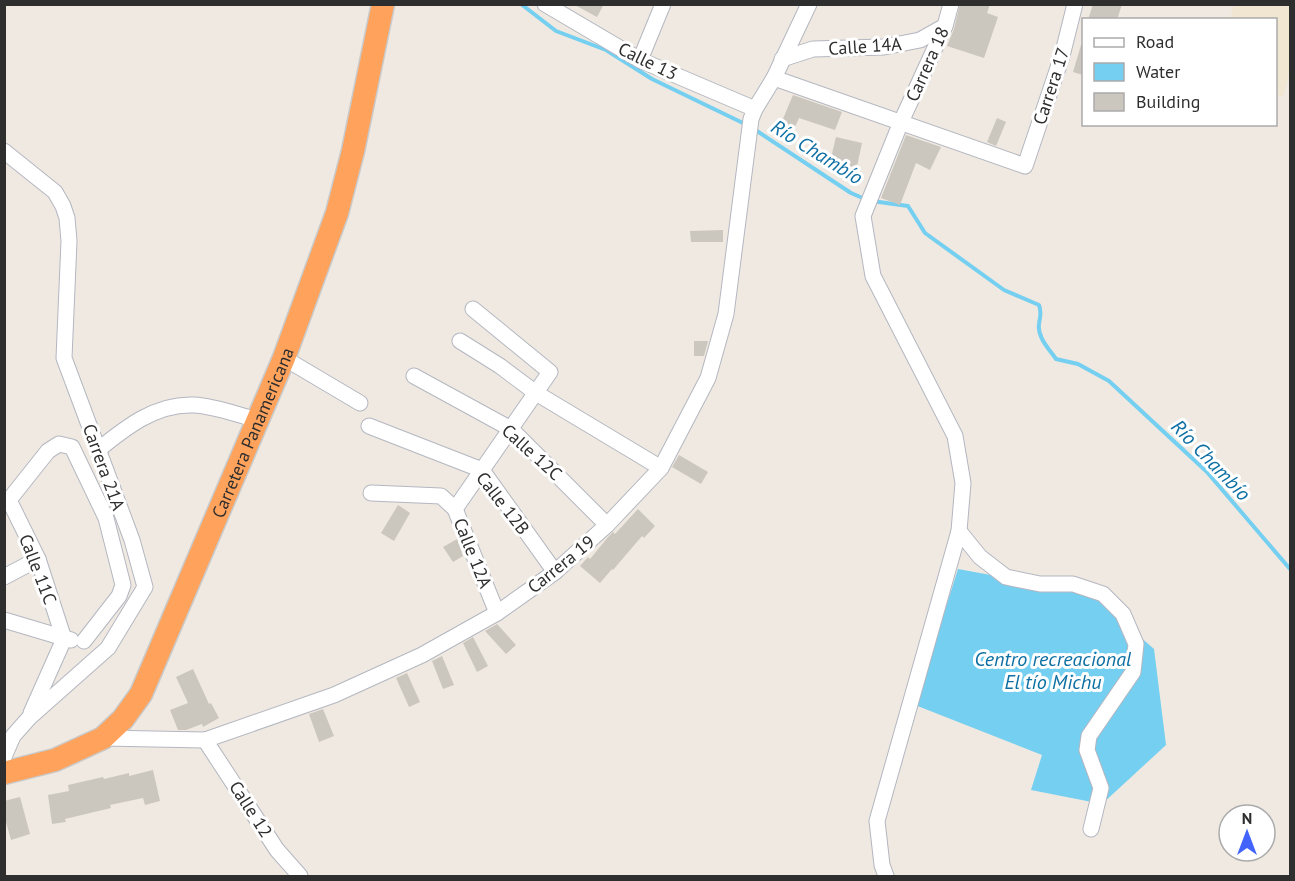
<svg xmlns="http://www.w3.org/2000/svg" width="1295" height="881" font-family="'PT Sans',sans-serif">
<rect width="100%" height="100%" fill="#efe9e1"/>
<!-- education -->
<path fill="#f0e6d1" d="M1234 5H1290V71L1283 97 1276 95V20L1230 19Z"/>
<!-- water -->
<path fill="#75cff0" d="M958 569 1090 593 1154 649 1166 745 1102 804 1031 790 1042 755 915 705Z"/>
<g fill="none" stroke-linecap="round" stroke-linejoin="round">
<!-- stream -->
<g stroke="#75cff0" stroke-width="4">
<path d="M521 4 556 31 606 50 652 79 745 124"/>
<path d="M754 129 851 193 865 199"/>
<path d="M872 201 908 206 925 233 1004 290 1039 305C1042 313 1040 316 1039 324 1037 337 1049 349 1056 359L1078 364 1109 381 1207 472 1290 569"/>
</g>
</g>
<!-- building -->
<g fill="#cbc7bf">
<path d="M573 4H604L597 17Z"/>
<path d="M960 4H990L987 13 998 17 984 58 947 46 954 29Z"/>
<path d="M1093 4H1122L1117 20H1088Z"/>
<path d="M1081 45H1083V75L1073 72Z"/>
<path d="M793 95 842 112 835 130 799 118 790 138 777 133Z"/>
<path d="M997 118 1006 122 996 146 987 142Z"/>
<path d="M906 135 941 147 930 170 916 163 900 205 881 198Z"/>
<path d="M836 137 862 143 855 176 828 170Z"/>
<path d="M723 230V242H691L690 231Z"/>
<path d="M694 341H708L704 356H694Z"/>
<path d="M679 455 708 472 701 484 672 467Z"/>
<path d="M398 505 410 513 394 541 381 533Z"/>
<path d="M638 509 655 526 644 538 642 536 613 570 612 569 600 583 580 566 588 557 590 559 609 536 613 532 615 534Z"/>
<path d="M457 539 463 556 453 562 443 547Z"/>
<path d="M497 624 516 645 506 654 485 631Z"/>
<path d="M473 637 488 666 477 672 463 643Z"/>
<path d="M442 656 454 685 443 689 432 661Z"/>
<path d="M193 669 209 704 211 703 219 718 203 727 202 724 186 730H178L170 710 188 703 176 677Z"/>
<path d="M407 673 420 702 409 707 396 678Z"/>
<path d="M323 709 334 736 319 742 309 714Z"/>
<path d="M153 770 160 801 145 805 143 798 110 805 111 808 65 819 66 822 52 824 48 795 69 791 68 785 103 777 104 779 129 773V776Z"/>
<path d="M20 797 30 834 11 840 4 815V801Z"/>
</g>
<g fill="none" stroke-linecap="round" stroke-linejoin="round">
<!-- minor casing -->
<g stroke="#b4b7c1" stroke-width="17">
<g id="minor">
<path d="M545 4 640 60 755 109"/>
<path d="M782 59 813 49 884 47 920 40 945 26"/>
<path d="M640 60 663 4"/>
<path d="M774 78 1025 166 1062 56 1075 4"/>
<path d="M4 151 55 192 63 206 67 218 69 241 64 358 132 540 145 587 108 648 29 718 13 736 4 757"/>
<path d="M460 341 500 366 536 393 661 468"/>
<path d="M284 358 360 403"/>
<path d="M414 376 511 429 607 525"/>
<path d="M369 426 482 470 555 572"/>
<path d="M98 450C125 428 156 403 194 405 215 406 238 415 258 420"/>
<path d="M371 493 441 496 455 509 497 613"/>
<path d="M9 500 38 559 64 639"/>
<path d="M4 502 9 500 48 451 59 444 72 447 106 518 123 585 119 596 84 641"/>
<path d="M455 509 550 372 473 309"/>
<path d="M959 531 980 557 1006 577 1040 584H1073L1103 594 1123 614 1136 644 1133 672 1089 736 1087 750 1101 788 1091 829"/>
<path d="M4 577 38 559"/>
<path d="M4 620 71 640"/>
<path d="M31 713 64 639"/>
<path d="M103 738 205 740 334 695 422 655 497 613 555 572 607 525 661 468 708 378 726 314 751 119 755 109 774 78 809 4"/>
<path d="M205 740 277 850 300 876"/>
<path d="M886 876 882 865 877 821 959 531 963 483 955 436 873 276 863 216 901 122 945 26 951 4"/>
</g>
</g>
<!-- highway casing -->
<g stroke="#c9c9c9" stroke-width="25">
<g id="highway">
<path id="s1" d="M4 773 55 760 103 738 123 719 141 694 284 358 337 213 353 151 383 4"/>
</g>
</g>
<!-- minor -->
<use href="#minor" stroke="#fff" stroke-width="15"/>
<!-- highway -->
<use href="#highway" stroke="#ffa35c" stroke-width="22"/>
</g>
<g text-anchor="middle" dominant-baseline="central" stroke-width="6" stroke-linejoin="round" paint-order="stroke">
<!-- street labels -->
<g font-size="18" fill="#2e2e2e" stroke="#fff">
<text transform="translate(865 46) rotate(-4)">Calle 14A</text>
<text transform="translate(648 61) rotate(26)">Calle 13</text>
<text transform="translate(927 64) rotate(-66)">Carrera 18</text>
<text transform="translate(1051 86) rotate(-72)">Carrera 17</text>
<text stroke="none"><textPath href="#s1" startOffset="448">Carretera Panamericana</textPath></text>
<text transform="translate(532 452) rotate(42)">Calle 12C</text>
<text transform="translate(104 467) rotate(70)">Carrera 21A</text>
<text transform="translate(503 503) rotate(52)">Calle 12B</text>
<text transform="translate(473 553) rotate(68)">Calle 12A</text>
<text transform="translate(561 564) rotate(-39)">Carrera 19</text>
<text transform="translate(38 569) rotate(69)">Calle 11C</text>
<text transform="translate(251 809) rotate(57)">Calle 12</text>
</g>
<!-- water labels -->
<g font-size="20" font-style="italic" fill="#0d6fa3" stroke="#fff">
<text transform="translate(817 152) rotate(32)">Río Chambío</text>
<text transform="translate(1211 460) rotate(46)">Río Chambío</text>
<text x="1053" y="659">Centro recreacional<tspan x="1053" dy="23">El tío Michu</tspan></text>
</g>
</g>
<!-- border -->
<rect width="1295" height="881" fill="none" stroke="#2e2e2e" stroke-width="12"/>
<!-- legend -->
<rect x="1082" y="18" width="195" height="108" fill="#ffffff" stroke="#ababab" stroke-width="1.5"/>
<rect x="1094" y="38" width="30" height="9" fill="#ffffff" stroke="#ababab" stroke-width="1.5"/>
<text x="1136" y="48" font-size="18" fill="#2e2e2e">Road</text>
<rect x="1094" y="63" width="30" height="18" fill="#75cff0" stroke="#ababab" stroke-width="1.5"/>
<text x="1136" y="78" font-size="18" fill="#2e2e2e">Water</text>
<rect x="1094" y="93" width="30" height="18" fill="#cbc7bf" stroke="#ababab" stroke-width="1.5"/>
<text x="1136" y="108" font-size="18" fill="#2e2e2e">Building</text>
<!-- north arrow -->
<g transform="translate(1247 833)"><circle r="28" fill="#ffffff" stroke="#ababab" stroke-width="1.5"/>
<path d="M0-4.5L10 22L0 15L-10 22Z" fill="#4264fb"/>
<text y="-9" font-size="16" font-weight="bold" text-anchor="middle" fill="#2e2e2e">N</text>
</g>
</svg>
